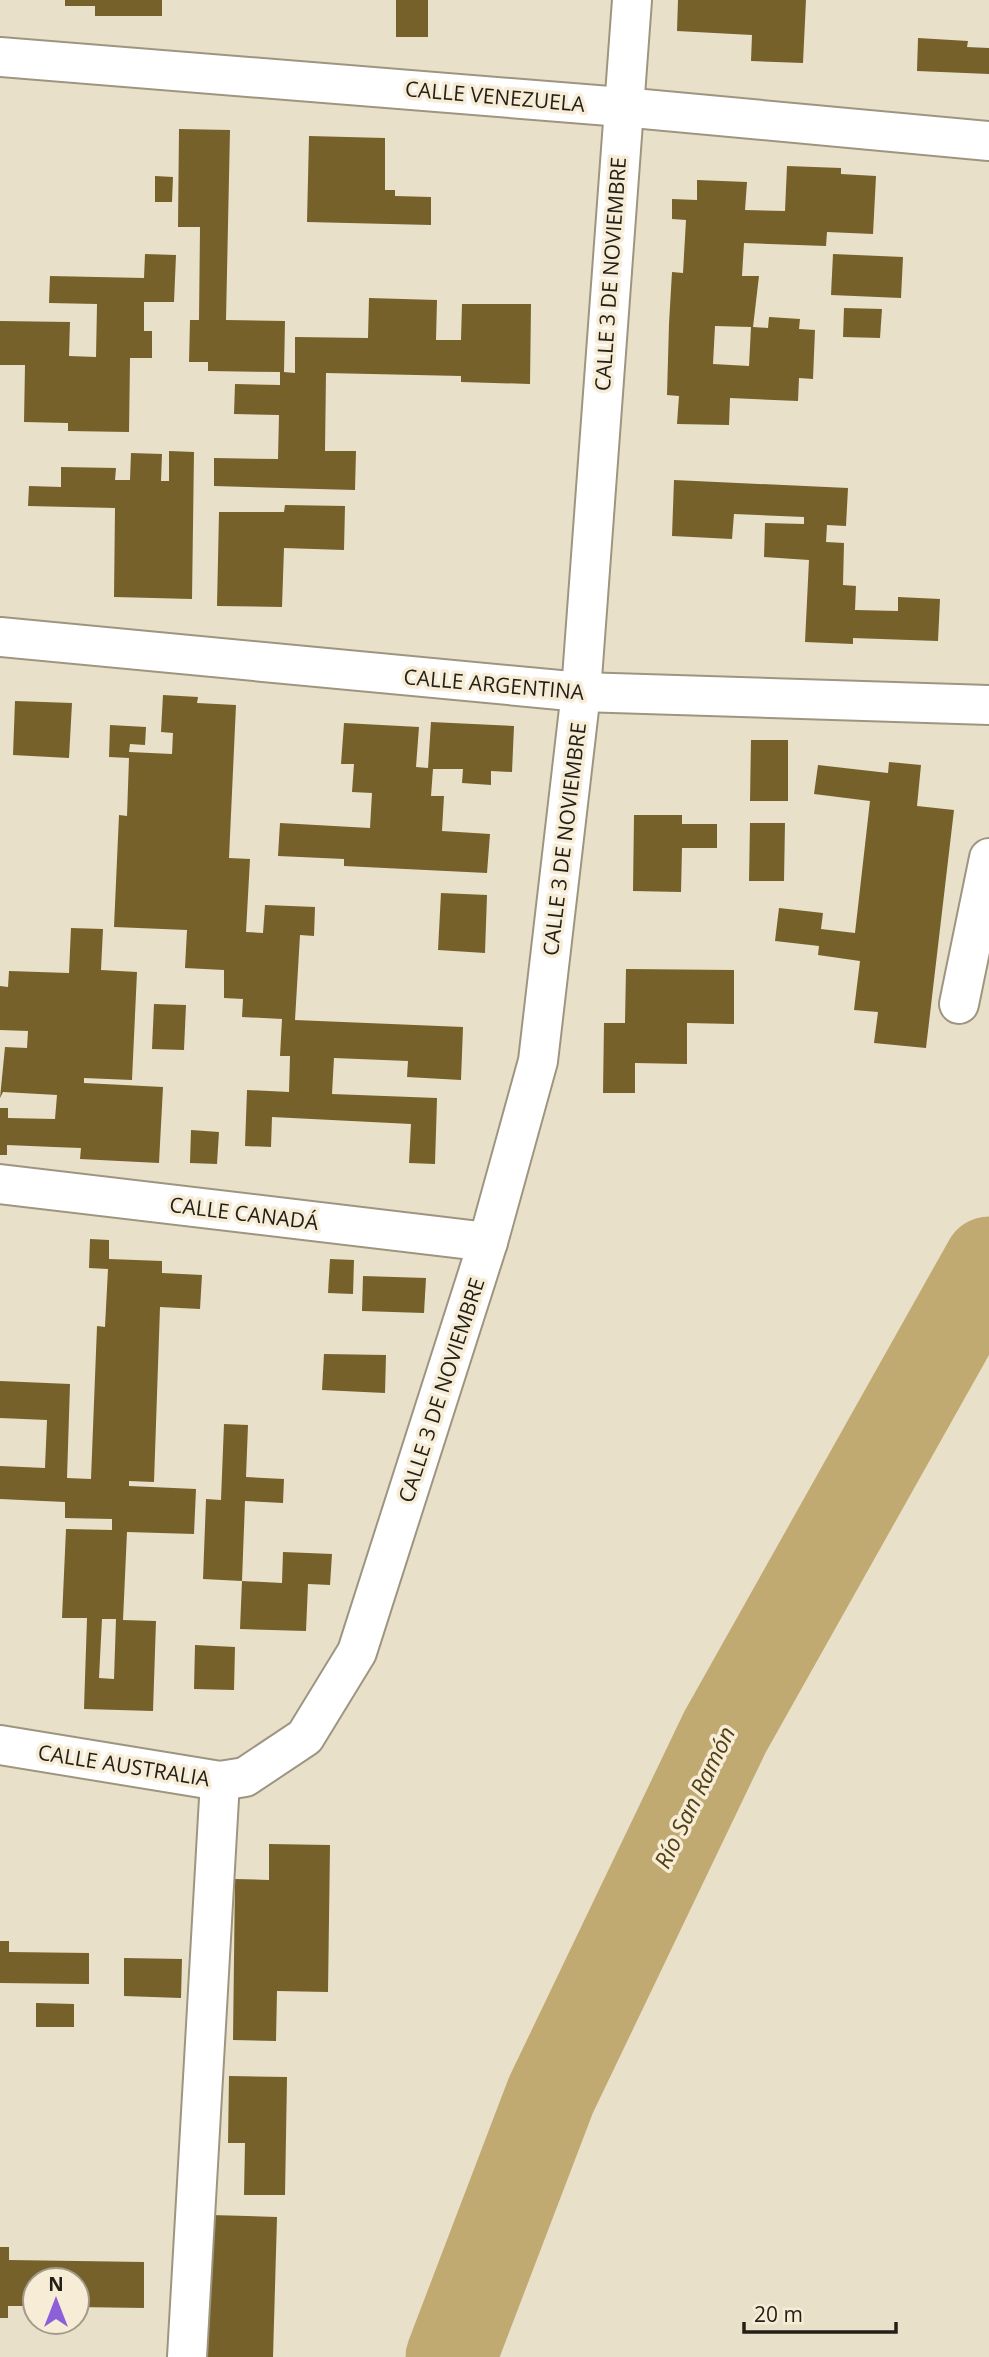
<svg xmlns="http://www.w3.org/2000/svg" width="989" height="2357" font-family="'Open Sans',sans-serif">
<rect width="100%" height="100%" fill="#e9e0ca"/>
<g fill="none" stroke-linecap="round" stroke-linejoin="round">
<!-- river -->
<path stroke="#c1aa72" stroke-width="91" d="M451 2357 551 2095 725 1732 989 1262"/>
</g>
<!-- building -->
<g fill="#76612a" fill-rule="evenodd">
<path d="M65 0H162V16H95V6H65Z"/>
<rect x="396" y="0" width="32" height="37"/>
<path d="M678 0H806L803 63 751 61 752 35 677 31Z"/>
<path d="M918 38 968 41 967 47 989 48V74L917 71Z"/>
<path d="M179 129 230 130 226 320 285 321 284 372 295 373V337L368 338 369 298 437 300 436 340H461L462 304H531L530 384 461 382V376L326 373 325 451H356L355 490 214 486V458L278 459 279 415 234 414 235 384 280 385V372L208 371V362H189L190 320H199L200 227H178Z"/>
<path d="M309 136 385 138V190H395V196L431 197V225L307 222Z"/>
<path d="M787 166 841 168V174L876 176 873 234 827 232 826 246 744 243 742 276H759L753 327 768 328 769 317 800 319 799 329 815 330 813 379 799 378 798 401 730 398 729 425 677 424 679 396 667 395 669 324 672 272 683 273 686 220 672 219V199L697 200V180L747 182 745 210 785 211ZM715 326 751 327 749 366 713 364Z"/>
<path d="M155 176 173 177 172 202H155Z"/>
<path d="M145 254 176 255 174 302H144V331H152V358H130L129 432 68 431V423L24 422 25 365H0V321L70 322 69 356 96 357 97 304 49 303 50 276 144 278Z"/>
<path d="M833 254 903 257 901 298 831 295Z"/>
<path d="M844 308 882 309 880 338 843 337Z"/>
<path d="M169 451 194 452 192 599 114 597 115 508 28 506 29 486 61 487V467L116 468 115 480H130L131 453 162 454 161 481H169Z"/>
<path d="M674 480 848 488 846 526 827 525 826 542 844 543 843 585 856 586 855 610 898 611V597L940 599 938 641 853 638V644L805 642 809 560 764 557 765 523 804 524V517L734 514 732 539 672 536Z"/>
<path d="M285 505 345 506 344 550 284 548 282 607 217 606 219 512H284Z"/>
<path d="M163 695 198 697 197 703 236 705 229 858 250 859 246 932 263 933 265 905 315 907 314 936 300 935 295 1020 463 1027 461 1080 407 1077 408 1061 334 1058 332 1094 437 1098 435 1164 409 1163 411 1124 272 1117 271 1147 245 1146 247 1090 289 1092 290 1056H280L282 1019 242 1017 243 999 224 998V970L185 968 187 930 114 927 119 815 127 816 129 758 109 757 110 725 146 727 145 745 130 744 129 752 172 754 173 733 161 732Z"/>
<path d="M15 701 72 703 69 758 13 755Z"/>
<path d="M431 722 514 726 512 772 491 771V785L462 783 463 769H433L431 796H444L442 831 490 834 487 873 344 866V859L278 856 280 823 370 828 372 793 352 792 354 764H341L344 723 419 727 416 767 428 768Z"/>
<path d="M751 740H788V801H750Z"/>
<path d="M889 762 921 765 917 806 954 810 926 1048 874 1043 878 1012 854 1010 860 961 818 955 819 946 775 941 779 908 823 913 821 929 855 933 870 801 814 794 818 765 888 773Z"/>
<path d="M634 815H682V824H717V848H682L681 892 633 891Z"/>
<path d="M750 823H785L784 881H749Z"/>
<path d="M441 893 487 895 485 953 438 950Z"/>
<path d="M71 928 103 929 101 970 137 972 132 1080 84 1078V1083L163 1087 159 1163 80 1159 81 1148 54 1147 7 1145V1155H0V1108H8V1118L55 1119 57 1095 3 1092 0 1098 5 1047 27 1048 28 1031 0 1030V986L8 987 9 971 69 973Z"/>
<path d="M626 969 734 970V1024L687 1023V1064L635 1063V1093H603L604 1023H625Z"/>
<path d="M154 1004 186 1005 184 1050 152 1049Z"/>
<path d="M191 1130 219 1132 217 1164 190 1163Z"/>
<path d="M90 1239 109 1240V1259L162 1261V1273L202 1275 200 1309 160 1307 154 1482 129 1481V1486L196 1489 194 1534 127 1532 123 1620 156 1621 153 1711 84 1709 87 1618H62L66 1529 112 1530V1519L65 1518V1502L0 1499V1466L45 1468 47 1420 0 1418V1381L70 1384 67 1478 91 1479 97 1326 105 1327 108 1269 89 1268ZM102 1619H116L114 1679 99 1678Z"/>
<path d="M330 1259 354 1260 353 1294 328 1293Z"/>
<path d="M363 1276 426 1278 424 1313 362 1311Z"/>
<path d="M324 1354 386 1355 385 1393 322 1390Z"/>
<path d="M224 1424 248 1425 246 1477 284 1479 283 1503 245 1501 242 1581 203 1579 206 1499 221 1500Z"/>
<path d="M283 1552 332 1554 330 1585 308 1584 306 1631 240 1629 242 1581 282 1583Z"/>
<path d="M195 1645 235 1647 234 1690 194 1689Z"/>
<path d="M269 1844 330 1845 328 1992 277 1991 276 2041 233 2040 235 1879 269 1880Z"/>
<path d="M0 1941H9V1952L89 1953V1984L0 1983Z"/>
<path d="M124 1958 182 1959 181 1998 124 1996Z"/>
<path d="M36 2003 74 2004V2027H36Z"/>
<path d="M229 2076 287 2077 285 2195H244L245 2143H228Z"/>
<path d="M211 2215 277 2217 273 2357H207Z"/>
<path d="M0 2247H9V2260L144 2262V2308L77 2307V2280H35V2306H8V2318H0Z"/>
</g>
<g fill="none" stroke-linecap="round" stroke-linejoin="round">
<!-- minor casing -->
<g stroke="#9e9580" stroke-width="42">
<g id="minor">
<path d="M0 57 622 107 989 141"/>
<path d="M0 637 581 692 989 705"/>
<path d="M959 1004 989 858"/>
<path d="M0 1184 488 1242"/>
<path d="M0 1745 220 1781 245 1777 305 1737 357 1652 488 1242 538 1061 581 692 632 0"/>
<path d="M187 2357 220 1781"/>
</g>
</g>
<!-- minor -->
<use href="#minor" stroke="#fff" stroke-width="38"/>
</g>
<g text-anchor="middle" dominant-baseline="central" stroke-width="7" stroke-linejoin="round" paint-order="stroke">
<!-- street labels -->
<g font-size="21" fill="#231f17" stroke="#f7edd7">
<text transform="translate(495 96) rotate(5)">CALLE VENEZUELA</text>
<text transform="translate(610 274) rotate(-86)">CALLE 3 DE NOVIEMBRE</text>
<text transform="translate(494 684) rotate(5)">CALLE ARGENTINA</text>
<text transform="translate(564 839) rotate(-83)">CALLE 3 DE NOVIEMBRE</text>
<text transform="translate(244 1213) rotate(7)">CALLE CANADÁ</text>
<text transform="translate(441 1390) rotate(-72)">CALLE 3 DE NOVIEMBRE</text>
<text transform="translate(124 1765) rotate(9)">CALLE AUSTRALIA</text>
</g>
<!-- water labels -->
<g font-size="23" font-style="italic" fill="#514014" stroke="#f7edd7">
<text transform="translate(694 1797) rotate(-64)">Río San Ramón</text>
</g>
</g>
<!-- north arrow -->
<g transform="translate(56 2301)"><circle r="33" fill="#f7edd7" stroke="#a29b8a" stroke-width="2"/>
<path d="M0-5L12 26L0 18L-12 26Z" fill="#8d60d9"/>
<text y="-10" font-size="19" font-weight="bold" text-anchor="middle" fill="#231f17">N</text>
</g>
<!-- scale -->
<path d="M744 2322v10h152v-10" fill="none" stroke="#231f17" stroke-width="3.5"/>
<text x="754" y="2322" font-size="21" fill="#231f17" stroke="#f7edd7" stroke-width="5" paint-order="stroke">20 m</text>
</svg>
